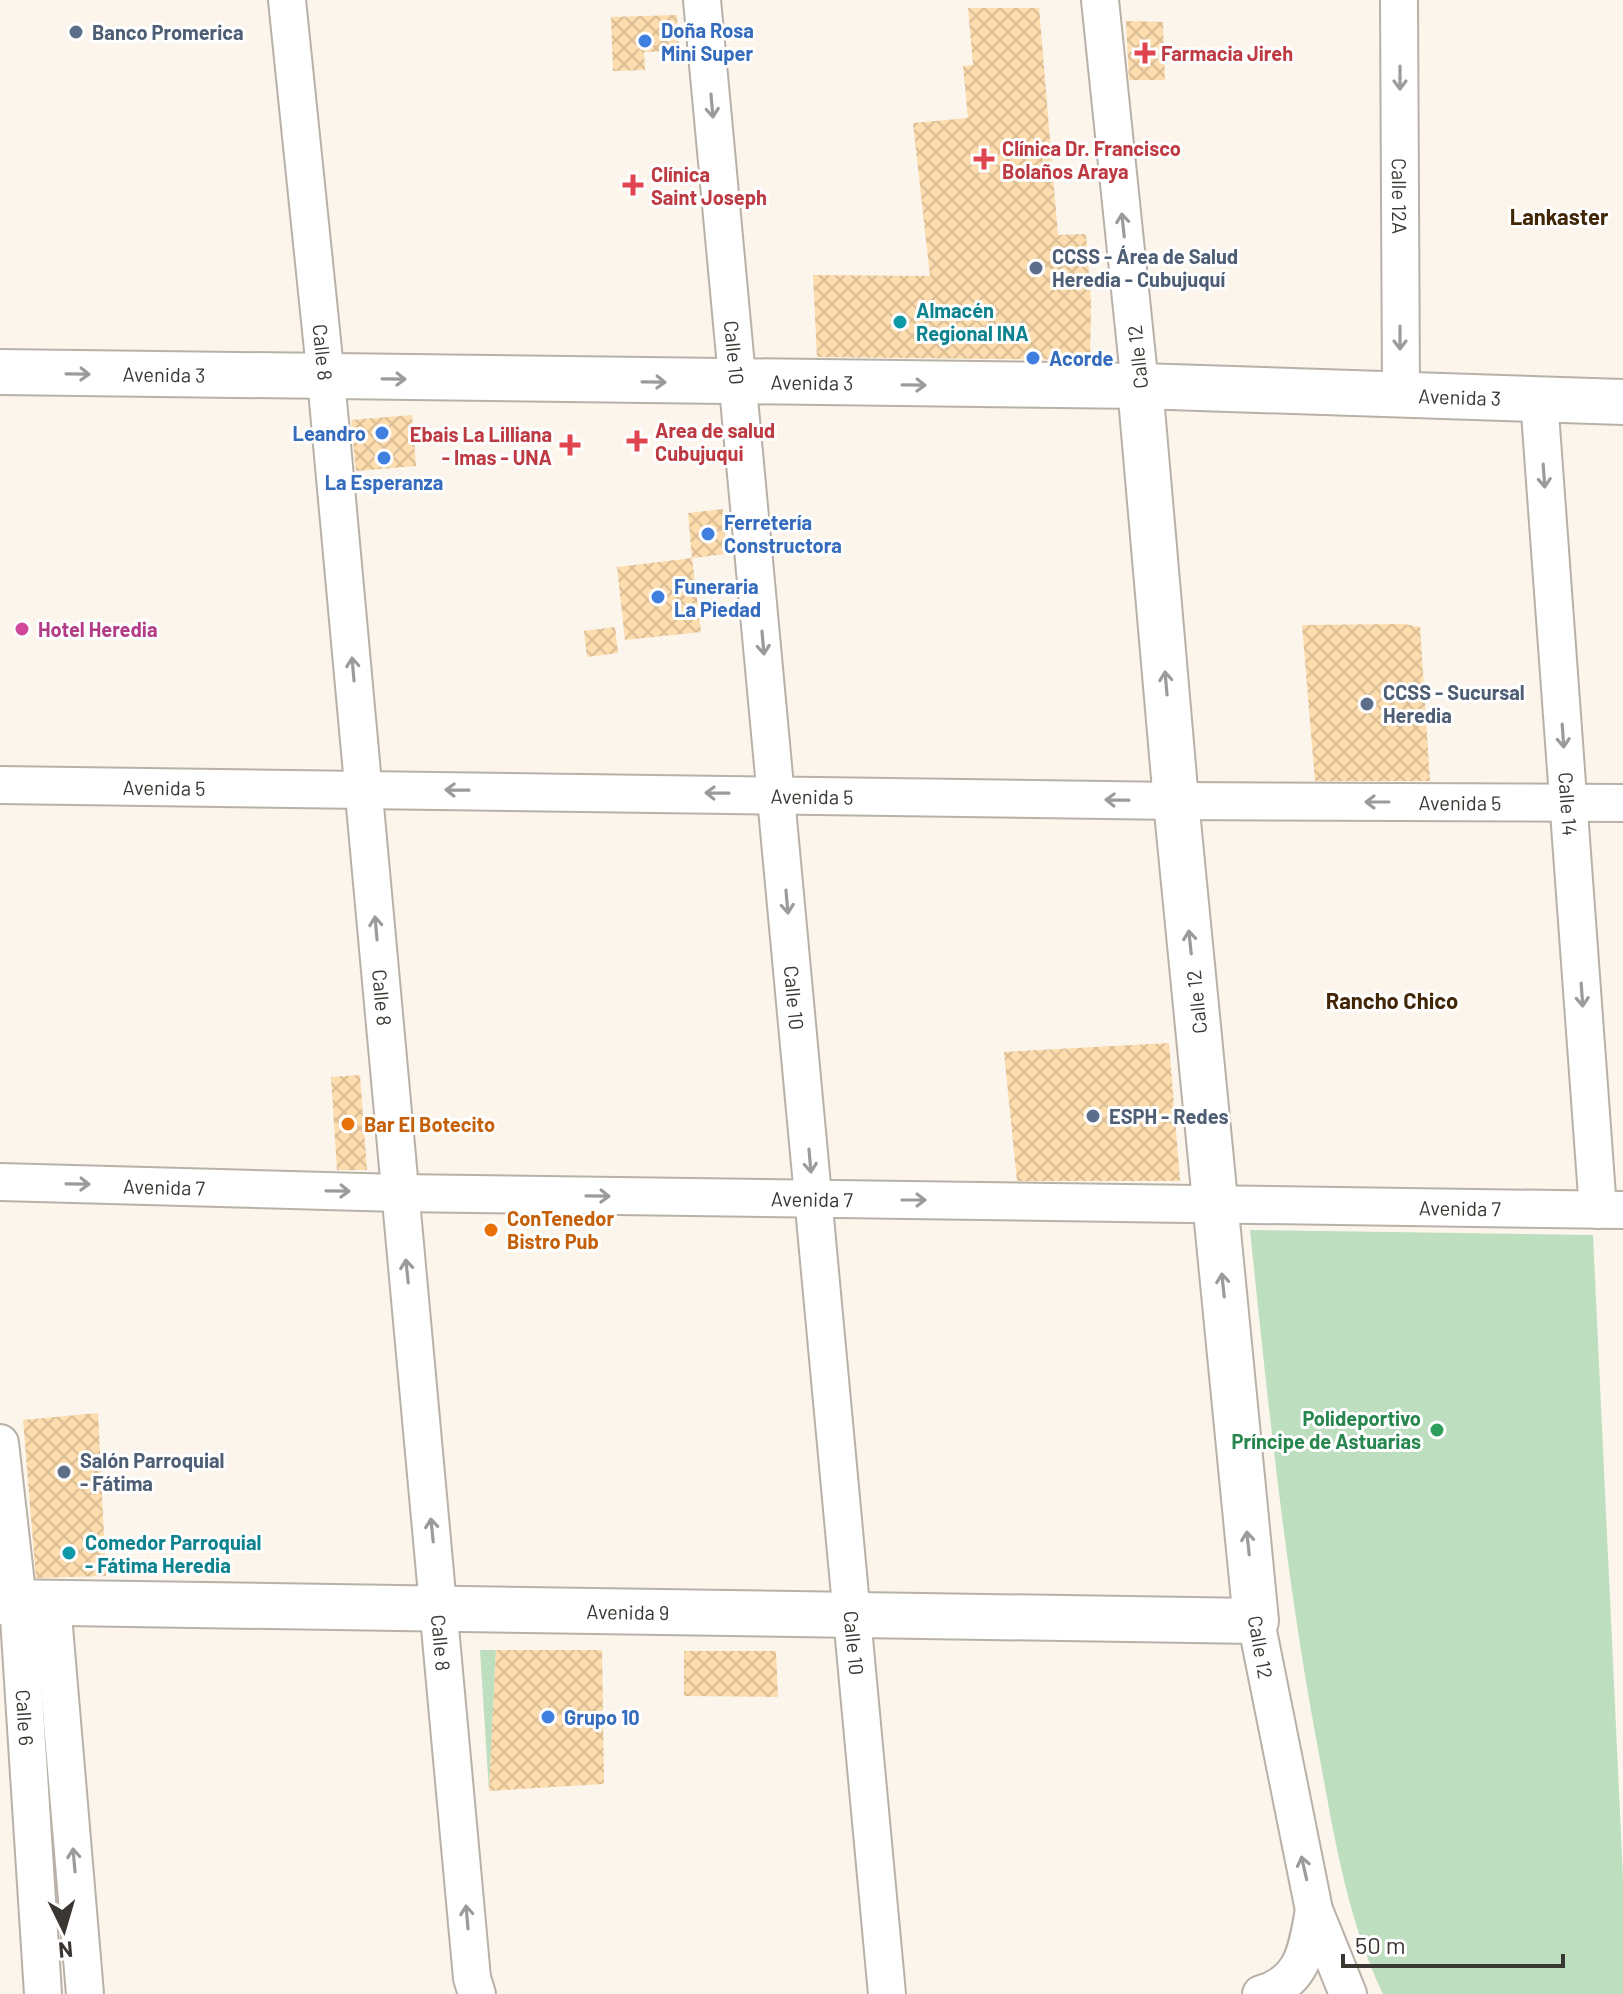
<svg xmlns="http://www.w3.org/2000/svg" width="1623" height="1994" font-family="Barlow,sans-serif">
<defs>
<pattern id="building-cross-hatch" width="8" height="8" patternUnits="userSpaceOnUse" patternTransform="scale(2)"><rect width="8" height="8" fill="#fddcad"/><path d="M0 0l8 8M0 8l8-8" fill="none" stroke="#dabd95"/></pattern>
</defs>
<rect width="100%" height="100%" fill="#fcf5eb"/>
<!-- green -->
<g fill="#bddfc0">
<path d="M1250 1230 1593 1235 1623 1877V1994H1383C1347 1919 1334 1835 1319 1754 1286 1580 1268 1404 1250 1230Z"/>
<path d="M480 1650H496L489 1791Z"/>
</g>
<!-- building -->
<g fill="url(#building-cross-hatch)">
<path d="M968 8H1039L1058 235 1086 234 1091 303 1090 360 817 357 813 275 930 276 913 123 968 118 963 66 973 65Z"/>
<path d="M677 15 679 51 644 52 645 70 613 71 611 17Z"/>
<path d="M1126 21 1163 22 1165 80H1129Z"/>
<path d="M412 415 416 466 356 471 351 420Z"/>
<path d="M723 509 727 554 692 558 688 513Z"/>
<path d="M692 558 701 632 625 640 617 567Z"/>
<path d="M1404 624 1420 627 1430 781H1315L1302 625Z"/>
<path d="M615 627 618 653 587 657 584 631Z"/>
<path d="M1169 1043 1180 1181H1017L1004 1052Z"/>
<path d="M360 1075 367 1170H337L331 1077Z"/>
<path d="M98 1413 106 1576 36 1578 23 1420Z"/>
<path d="M496 1650H602L604 1784 489 1791Z"/>
<path d="M684 1651H776L778 1697 684 1696Z"/>
</g>
<g fill="none" stroke-linecap="round" stroke-linejoin="round">
<!-- minor casing -->
<g stroke="#b8b1a7" stroke-width="40">
<g id="minor">
<path id="s1" d="M287 0 326 379 472 1978 477 1994"/>
<path id="s2" d="M702 0 887 1994"/>
<path d="M1100 0 1140 386"/>
<path id="s3" d="M1399 0 1401 394"/>
<path id="s4" d="M1539 399 1598 1210"/>
<path id="s5" d="M0 785 1176 801 1623 803"/>
<path id="s6" d="M0 1182 399 1193 1623 1210"/>
<path id="s7" d="M0 1443 18 1602 43 1994"/>
<path d="M52 1603 85 1994"/>
<path d="M1256 1621 1314 1910 1348 1994"/>
<path d="M1261 1994C1304 1982 1307 1948 1314 1910"/>
</g>
</g>
<!-- tertiary casing -->
<g stroke="#b8b1a7" stroke-width="48">
<g id="tertiary">
<path id="s8" d="M0 372 1140 386 1623 402"/>
<path id="s9" d="M0 1602 1256 1621 1176 801 1140 386"/>
</g>
</g>
<!-- minor -->
<use href="#minor" stroke="#fff" stroke-width="36"/>
<!-- tertiary -->
<use href="#tertiary" stroke="#fff" stroke-width="44"/>
</g>
<!-- one-way arrows -->
<defs><path id="oneway-shaft" d="M-6 0H5M1.5-3L5.5 0L1.5 3" fill="none" stroke-width="1.6" stroke-linecap="round" stroke-linejoin="round" transform="scale(2)"/></defs>
<g stroke="#9c9b99">
<use href="#oneway-shaft" transform="translate(1400 78) rotate(90)"/>
<use href="#oneway-shaft" transform="translate(712 106) rotate(85)"/>
<use href="#oneway-shaft" transform="translate(1123 225) rotate(-96)"/>
<use href="#oneway-shaft" transform="translate(1400 338) rotate(90)"/>
<use href="#oneway-shaft" transform="translate(78 374) rotate(1)"/>
<use href="#oneway-shaft" transform="translate(394 379) rotate(1)"/>
<use href="#oneway-shaft" transform="translate(654 382) rotate(1)"/>
<use href="#oneway-shaft" transform="translate(914 385) rotate(1)"/>
<use href="#oneway-shaft" transform="translate(1544 476) rotate(86)"/>
<use href="#oneway-shaft" transform="translate(763 643) rotate(85)"/>
<use href="#oneway-shaft" transform="translate(353 669) rotate(-95)"/>
<use href="#oneway-shaft" transform="translate(1166 683) rotate(-95)"/>
<use href="#oneway-shaft" transform="translate(1563 736) rotate(86)"/>
<use href="#oneway-shaft" transform="translate(457 790) rotate(-179)"/>
<use href="#oneway-shaft" transform="translate(717 793) rotate(-179)"/>
<use href="#oneway-shaft" transform="translate(1117 800) rotate(-179)"/>
<use href="#oneway-shaft" transform="translate(1377 802) rotate(-180)"/>
<use href="#oneway-shaft" transform="translate(787 902) rotate(85)"/>
<use href="#oneway-shaft" transform="translate(376 928) rotate(-95)"/>
<use href="#oneway-shaft" transform="translate(1190 942) rotate(-96)"/>
<use href="#oneway-shaft" transform="translate(1582 995) rotate(86)"/>
<use href="#oneway-shaft" transform="translate(810 1161) rotate(85)"/>
<use href="#oneway-shaft" transform="translate(78 1184) rotate(1)"/>
<use href="#oneway-shaft" transform="translate(338 1191) rotate(1)"/>
<use href="#oneway-shaft" transform="translate(598 1196) rotate(1)"/>
<use href="#oneway-shaft" transform="translate(914 1200)"/>
<use href="#oneway-shaft" transform="translate(407 1271) rotate(-96)"/>
<use href="#oneway-shaft" transform="translate(1223 1285) rotate(-96)"/>
<use href="#oneway-shaft" transform="translate(432 1530) rotate(-96)"/>
<use href="#oneway-shaft" transform="translate(1248 1543) rotate(-96)"/>
<use href="#oneway-shaft" transform="translate(74 1860) rotate(-95)"/>
<use href="#oneway-shaft" transform="translate(1304 1868) rotate(-103)"/>
<use href="#oneway-shaft" transform="translate(467 1917) rotate(-95)"/>
</g>
<!-- markers -->
<g fill="#5c6f8a" stroke="#fff" stroke-width="3">
<circle cx="76" cy="32" r="8"/>
<circle cx="1036" cy="268" r="8"/>
<circle cx="1367" cy="704" r="8"/>
<circle cx="1093" cy="1116" r="8"/>
<circle cx="64" cy="1472" r="8"/>
</g>
<g fill="#3f7fe0" stroke="#fff" stroke-width="3">
<circle cx="645" cy="41" r="8"/>
<circle cx="1033" cy="358" r="8"/>
<circle cx="382" cy="433" r="8"/>
<circle cx="384" cy="458" r="8"/>
<circle cx="708" cy="534" r="8"/>
<circle cx="658" cy="597" r="8"/>
<circle cx="548" cy="1717" r="8"/>
</g>
<g fill="#e0444e" stroke="#fff" stroke-width="3">
<path d="M1141 41h8v8h8v8h-8v8h-8v-8h-8v-8h8z"/>
<path d="M980 147h8v8h8v8h-8v8h-8v-8h-8v-8h8z"/>
<path d="M629 173h8v8h8v8h-8v8h-8v-8h-8v-8h8z"/>
<path d="M633 429h8v8h8v8h-8v8h-8v-8h-8v-8h8z"/>
<path d="M566 433h8v8h8v8h-8v8h-8v-8h-8v-8h8z"/>
</g>
<g fill="#0f9aa8" stroke="#fff" stroke-width="3">
<circle cx="900" cy="322" r="8"/>
<circle cx="69" cy="1553" r="8"/>
</g>
<circle fill="#d1479c" stroke="#fff" stroke-width="3" cx="22" cy="629" r="8"/>
<g fill="#e8710a" stroke="#fff" stroke-width="3">
<circle cx="348" cy="1124" r="8"/>
<circle cx="491" cy="1230" r="8"/>
</g>
<circle fill="#2e9e5b" stroke="#fff" stroke-width="3" cx="1437" cy="1430" r="8"/>
<g text-anchor="middle" dominant-baseline="central" stroke-width="6" stroke-linejoin="round" paint-order="stroke">
<!-- shop labels -->
<g font-size="20" font-weight="bold" fill="#366cbe" stroke="#fff" text-anchor="start">
<text x="661" y="30">Doña Rosa<tspan x="661" dy="23">Mini Super</tspan></text>
<text x="1049" y="358">Acorde</text>
<text x="366" y="433" text-anchor="end">Leandro</text>
<text x="384" y="482" text-anchor="middle">La Esperanza</text>
<text x="724" y="522">Ferretería<tspan x="724" dy="23">Constructora</tspan></text>
<text x="674" y="586">Funeraria<tspan x="674" dy="23">La Piedad</tspan></text>
<text x="564" y="1717">Grupo 10</text>
</g>
<!-- service labels -->
<g font-size="20" font-weight="bold" fill="#4e5e75" stroke="#fff" text-anchor="start">
<text x="92" y="32">Banco Promerica</text>
<text x="1052" y="256">CCSS - Área de Salud<tspan x="1052" dy="23">Heredia - Cubujuquí</tspan></text>
<text x="1383" y="692">CCSS - Sucursal<tspan x="1383" dy="23">Heredia</tspan></text>
<text x="1109" y="1116">ESPH - Redes</text>
<text x="80" y="1460">Salón Parroquial<tspan x="80" dy="23">- Fátima</tspan></text>
</g>
<!-- health labels -->
<g font-size="20" font-weight="bold" fill="#be3a42" stroke="#fff" text-anchor="start">
<text x="1161" y="53">Farmacia Jireh</text>
<text x="1002" y="148">Clínica Dr. Francisco<tspan x="1002" dy="23">Bolaños Araya</tspan></text>
<text x="651" y="174">Clínica<tspan x="651" dy="23">Saint Joseph</tspan></text>
<text x="655" y="430">Area de salud<tspan x="655" dy="23">Cubujuqui</tspan></text>
<text x="552" y="434" text-anchor="end">Ebais La Lilliana<tspan x="552" dy="23">- Imas - UNA</tspan></text>
</g>
<!-- street labels -->
<g font-size="20" fill="#3a3733" stroke="#fff">
<text stroke="none"><textPath href="#s3" startOffset="196">Calle 12A</textPath></text>
<text stroke="none"><textPath href="#s1" startOffset="354">Calle 8</textPath></text>
<text stroke="none"><textPath href="#s2" startOffset="354">Calle 10</textPath></text>
<text transform="translate(1137 357) rotate(-96)">Calle 12</text>
<text stroke="none"><textPath href="#s8" startOffset="164">Avenida 3</textPath></text>
<text stroke="none"><textPath href="#s8" startOffset="812">Avenida 3</textPath></text>
<text stroke="none"><textPath href="#s8" startOffset="1460">Avenida 3</textPath></text>
<text stroke="none"><textPath href="#s5" startOffset="164">Avenida 5</textPath></text>
<text stroke="none"><textPath href="#s5" startOffset="812">Avenida 5</textPath></text>
<text stroke="none"><textPath href="#s5" startOffset="1460">Avenida 5</textPath></text>
<text stroke="none"><textPath href="#s4" startOffset="406">Calle 14</textPath></text>
<text stroke="none"><textPath href="#s1" startOffset="1002">Calle 8</textPath></text>
<text stroke="none"><textPath href="#s2" startOffset="1002">Calle 10</textPath></text>
<text transform="translate(1196 1002) rotate(-96)">Calle 12</text>
<text stroke="none"><textPath href="#s6" startOffset="164">Avenida 7</textPath></text>
<text stroke="none"><textPath href="#s6" startOffset="812">Avenida 7</textPath></text>
<text stroke="none"><textPath href="#s6" startOffset="1460">Avenida 7</textPath></text>
<text stroke="none"><textPath href="#s9" startOffset="628">Avenida 9</textPath></text>
<text stroke="none"><textPath href="#s1" startOffset="1650">Calle 8</textPath></text>
<text stroke="none"><textPath href="#s2" startOffset="1650">Calle 10</textPath></text>
<text transform="translate(1261 1647) rotate(80)">Calle 12</text>
<text stroke="none"><textPath href="#s7" startOffset="276">Calle 6</textPath></text>
</g>
<!-- culture labels -->
<g font-size="20" font-weight="bold" fill="#0d838f" stroke="#fff" text-anchor="start">
<text x="916" y="310">Almacén<tspan x="916" dy="23">Regional INA</tspan></text>
<text x="85" y="1542">Comedor Parroquial<tspan x="85" dy="23">- Fátima Heredia</tspan></text>
</g>
<!-- hotel labels -->
<g font-size="20" font-weight="bold" fill="#b23c85" stroke="#fff" text-anchor="start">
<text x="38" y="629">Hotel Heredia</text>
</g>
<!-- food labels -->
<g font-size="20" font-weight="bold" fill="#c56008" stroke="#fff" text-anchor="start">
<text x="364" y="1124">Bar El Botecito</text>
<text x="507" y="1218">ConTenedor<tspan x="507" dy="23">Bistro Pub</tspan></text>
</g>
<!-- leisure labels -->
<g font-size="20" font-weight="bold" fill="#27864d" stroke="#fff" text-anchor="end">
<text x="1421" y="1418">Polideportivo<tspan x="1421" dy="23">Príncipe de Astuarias</tspan></text>
</g>
<!-- neighbourhood labels -->
<g font-size="22" font-weight="bold" fill="#422707" stroke="#fff">
<text x="1559" y="216">Lankaster</text>
<text x="1392" y="1000">Rancho Chico</text>
</g>
</g>
<!-- north arrow -->
<g transform="translate(64 1930) rotate(175)" stroke="#ffffff" stroke-width="6" paint-order="stroke">
<path d="M0-6L14 30L0 20L-14 30Z" fill="#3a3733"/>
<text y="-12" font-size="22" font-weight="bold" text-anchor="middle" fill="#3a3733">N</text>
</g>
<!-- scale -->
<path d="M1343 1954v12h220v-12" fill="none" stroke="#3a3733" stroke-width="4"/>
<text x="1355" y="1954" font-size="24" fill="#3a3733" stroke="#ffffff" stroke-width="6" paint-order="stroke">50 m</text>
</svg>
